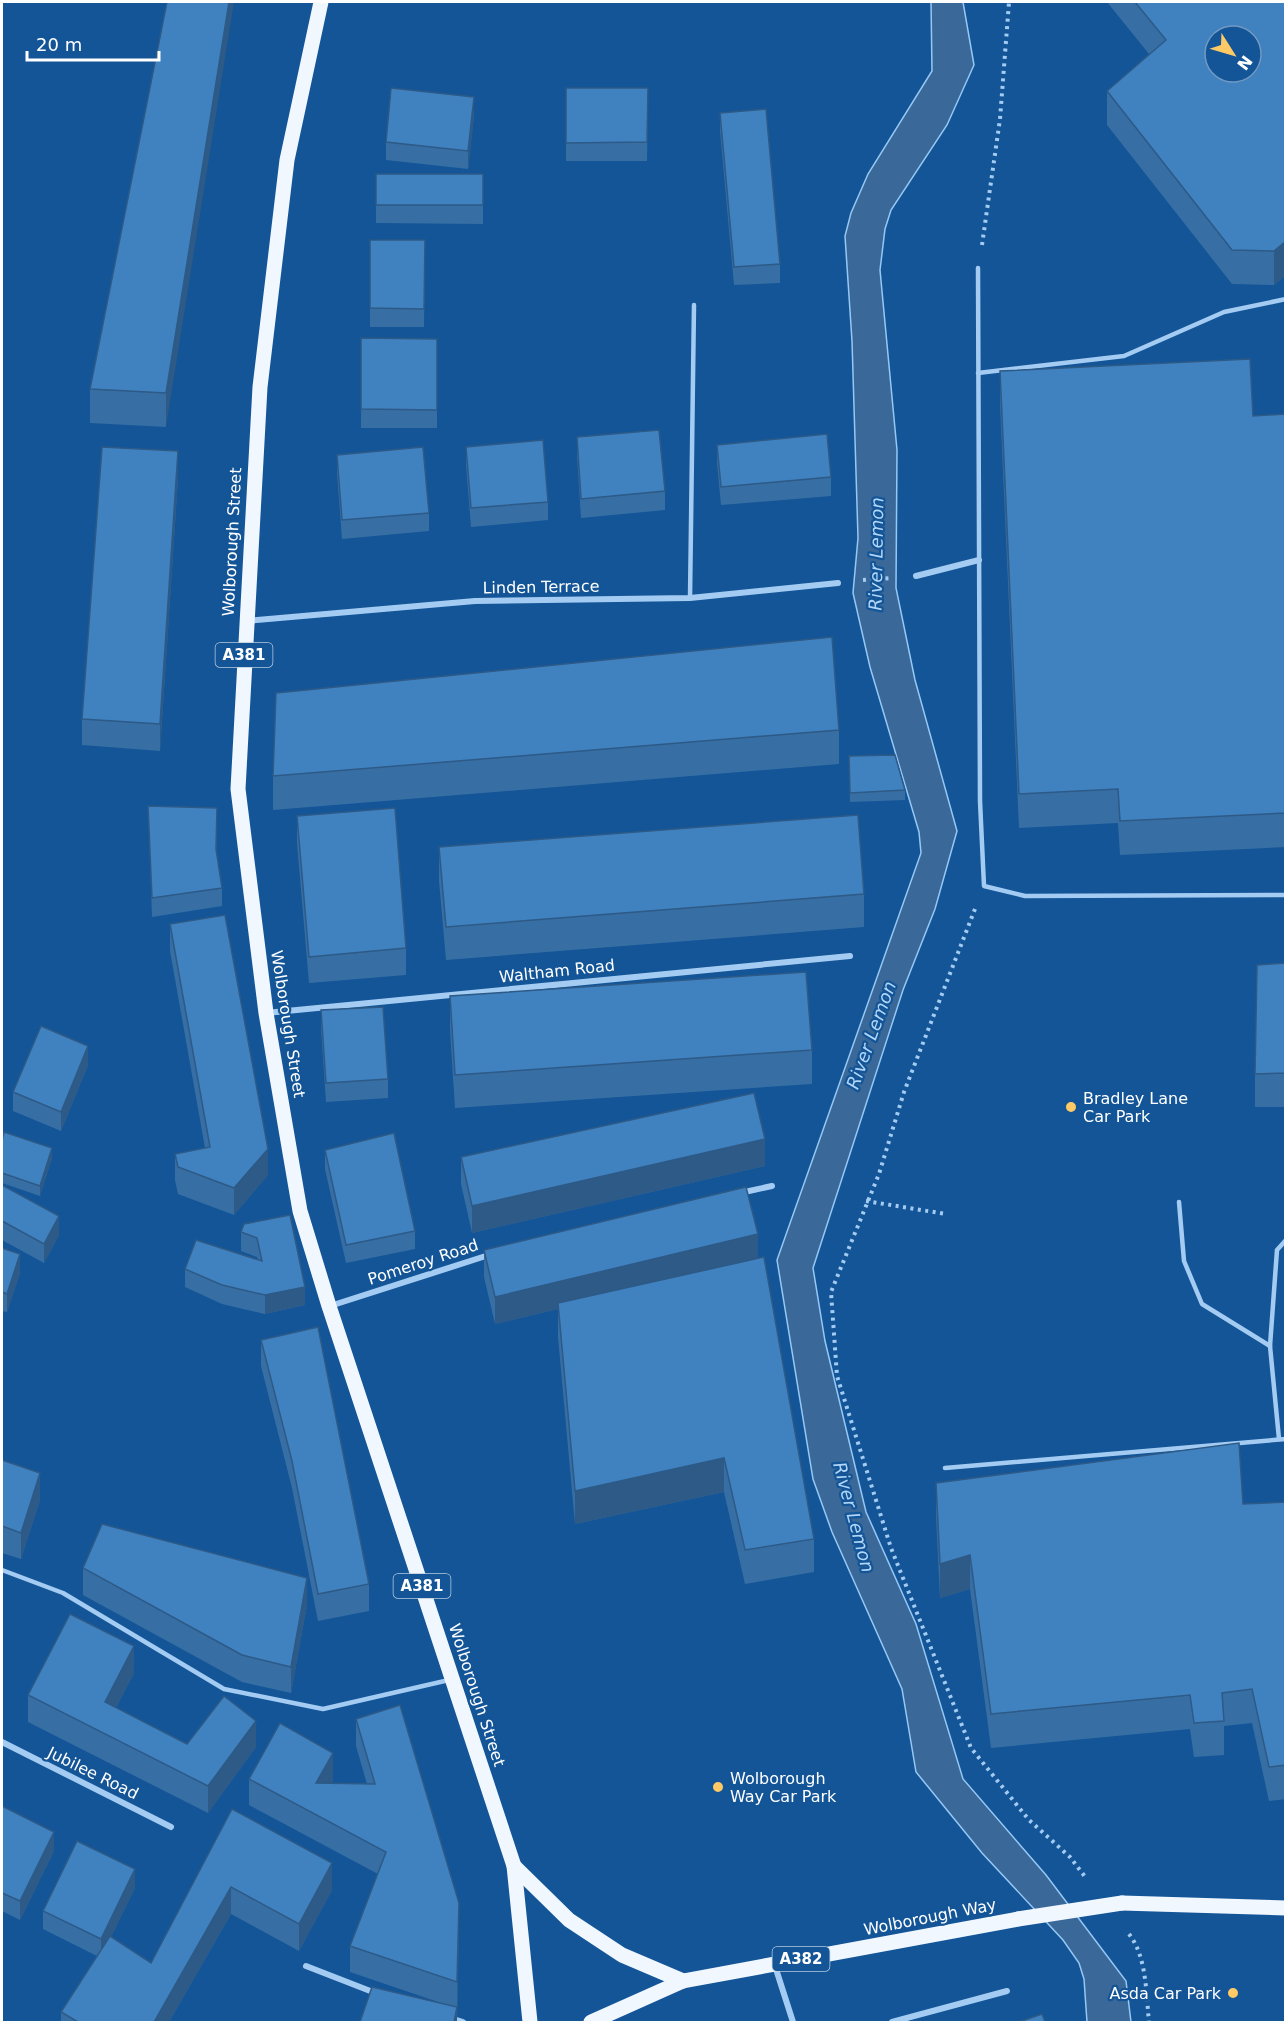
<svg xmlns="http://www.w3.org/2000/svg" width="1287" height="2024" font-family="'DejaVu Sans',sans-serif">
<rect width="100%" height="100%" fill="#135597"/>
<!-- water -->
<path fill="#3a6999" stroke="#96c8f6" stroke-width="1.5" d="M931 2H963L974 65 947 125 891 210 885 229 880 270 897 450 896 588 915 680 957 831 935 909 903 990 813 1268 825 1341 866 1512 916 1624 963 1779 1046 1875 1126 1981 1131 2022H1087L1084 1979 1079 1963 1063 1940 982 1853 916 1772 902 1689 832 1532 813 1479 777 1260 921 853 919 832 870 667 853 593 858 538 852 341 845 236 851 213 868 174 932 71Z"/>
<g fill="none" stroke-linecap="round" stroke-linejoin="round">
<!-- path -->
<g stroke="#a4ccf3" stroke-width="4" stroke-dasharray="3 4.5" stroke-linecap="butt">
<path d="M982 245 1000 119 1009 2"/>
<path d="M863 580 891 578"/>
<path d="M975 909 904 1092 879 1174 831 1292 837 1376 891 1548 971 1748 1029 1820 1070 1857 1086 1878"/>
<path d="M866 1201 946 1214"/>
<path d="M1129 1934C1147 1957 1146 1994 1149 2022"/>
</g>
<!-- lane -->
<g stroke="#a4ccf3" stroke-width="4.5">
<path d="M978 268 980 801 984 886 1025 896 1286 895"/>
<path d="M978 373 1124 356 1224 312 1286 299"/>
<path d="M690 598 694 305"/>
<path d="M1179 1202 1184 1261 1202 1304 1270 1346"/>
<path d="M1279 1439 1270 1346 1277 1250 1286 1240"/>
<path d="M945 1468 1286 1439"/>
<path d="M2 1570 63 1593 224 1689 323 1709 449 1680"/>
</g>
<!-- street -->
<g stroke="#a4ccf3" stroke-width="6">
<path d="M916 576 979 560"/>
<path d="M246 621 475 601 690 598 838 583"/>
<path d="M266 1013 850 956"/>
<path d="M740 1193 772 1186"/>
<path d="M330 1306 492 1254"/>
<path d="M2 1742 171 1827"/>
<path d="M306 1966 378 1994"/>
<path d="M775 1966 793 2022"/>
<path d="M450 2018 463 2022"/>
<path d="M892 2022 1007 1991"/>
</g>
<!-- primary -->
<g stroke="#f0f7ff" stroke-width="15">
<path d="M321 2 287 160 260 387 238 789 266 1013 300 1211 329 1306 514 1866 530 2022"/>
<path d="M514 1866 569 1920 622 1955 683 1981"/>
<path d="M1122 1903 1286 1908"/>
<path d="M591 2022 683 1981 1018 1919"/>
</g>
<!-- primary-bridge -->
<path stroke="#f0f7ff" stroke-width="15" d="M1018 1919 1122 1903"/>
</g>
<!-- wall -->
<g fill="#376fa5">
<path d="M167 2 166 427 90 423V389Z"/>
<path d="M1107 2H1286V275L1274 285 1232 284 1107 125V91L1149 54Z"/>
<path d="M566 88H648L647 161H566Z"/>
<path d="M720 113 780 264V283L734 285 720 131Z"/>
<path d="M474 115 468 169 386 160V142Z"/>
<path d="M483 174V224L376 223V205Z"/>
<path d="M370 240H425L424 327H370Z"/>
<path d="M361 338 437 339V428H361Z"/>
<path d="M1000 371 1253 416 1286 414V847L1120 855 1118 823 1019 828 1000 405Z"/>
<path d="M577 437 665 491V510L581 518 577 456Z"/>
<path d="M717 445 831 477V496L721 505 717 463Z"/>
<path d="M466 447 548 502V520L471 527 466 465Z"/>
<path d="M337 455 429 513V531L342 539 337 473Z"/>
<path d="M178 478 160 751 82 745V719Z"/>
<path d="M839 730V764L273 810V776Z"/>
<path d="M849 756 905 790V800L850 802Z"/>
<path d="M148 806 217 826 216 853 222 888V906L152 917Z"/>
<path d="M297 816 406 948V975L309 983 297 843Z"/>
<path d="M439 847 864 894V927L446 960 439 881Z"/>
<path d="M170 924 268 1175 234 1215 178 1194 175 1180V1154L205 1148 170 951Z"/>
<path d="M1286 963V1107H1255V1074Z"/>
<path d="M450 996 812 1050V1084L455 1108 450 1030Z"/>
<path d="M321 1010 388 1079V1098L326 1102 321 1029Z"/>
<path d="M88 1065 61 1131 13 1111V1092Z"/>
<path d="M2 1140 52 1158 40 1196 2 1183Z"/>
<path d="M325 1150 415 1231V1249L346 1263 325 1169Z"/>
<path d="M461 1157 765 1166 472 1233 461 1184Z"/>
<path d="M2 1185 59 1235 44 1263 2 1240Z"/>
<path d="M290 1215 305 1305 265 1314 222 1304 185 1287V1269L258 1260 257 1257 241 1251V1232Z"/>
<path d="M2 1248 20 1273 7 1312 2 1311Z"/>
<path d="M484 1250 758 1259 814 1539V1572L745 1584 724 1492 575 1524 558 1337V1309L495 1324 484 1277Z"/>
<path d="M261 1340 369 1584V1611L318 1621 292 1488 261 1366Z"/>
<path d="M2 1460 40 1500 21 1559 2 1553Z"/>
<path d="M936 1483 1243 1504 1286 1502V1799L1269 1801 1252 1723 1224 1726V1755L1194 1757 1190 1729 991 1748 970 1589 940 1598 936 1517Z"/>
<path d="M83 1568 307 1605 291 1693 242 1682 83 1595Z"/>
<path d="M134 1673 116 1708 187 1744 256 1747 208 1813 28 1722V1695Z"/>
<path d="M356 1719 459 1929 457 2022 441 2003 350 1972V1946L378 1874 249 1805V1779L333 1780 331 1783 367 1784 356 1746Z"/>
<path d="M2 1806 54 1851 20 1920 2 1911Z"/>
<path d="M232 1809 332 1890 299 1951 231 1914 169 2022H61V2012L97 1956 43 1929V1911L135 1888 111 1937 151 1963Z"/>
</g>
<!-- shaded-wall -->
<g fill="#2d5a86">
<path d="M229 2H234L166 427V393Z"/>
<path d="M474 97V115L468 169V151Z"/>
<path d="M1286 241V275L1274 285V251Z"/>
<path d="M178 451V478L160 751V724Z"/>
<path d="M88 1046V1065L61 1131V1112Z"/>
<path d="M765 1139V1166L472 1233V1206Z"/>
<path d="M52 1148V1158L40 1196V1186Z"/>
<path d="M268 1149V1175L234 1215V1188Z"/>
<path d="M59 1216V1235L44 1263V1244Z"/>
<path d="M758 1234V1261L558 1303V1309L495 1324V1297Z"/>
<path d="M20 1254V1273L7 1312V1294Z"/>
<path d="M305 1287V1305L265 1314V1295Z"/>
<path d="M724 1458V1492L575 1524V1491Z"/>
<path d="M40 1473V1500L21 1559V1533Z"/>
<path d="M970 1555V1589L940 1598V1564Z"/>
<path d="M307 1578V1605L291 1693V1667Z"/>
<path d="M134 1646V1673L105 1729V1702Z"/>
<path d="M256 1721V1747L208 1813V1786Z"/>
<path d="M333 1753V1780L316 1810V1783Z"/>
<path d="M54 1832V1851L20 1920V1901Z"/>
<path d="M332 1863V1890L299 1951V1924Z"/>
<path d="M135 1869V1888L101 1958V1939Z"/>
<path d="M231 1887V1914L169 2022H154Z"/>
<path d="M459 1903V1929L457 2009V1982Z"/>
<path d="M457 2007V2022H454Z"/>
</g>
<!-- building -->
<g fill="#4081c0" stroke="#2d5a86" stroke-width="1.5" fill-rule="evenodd">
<path d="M167 2H229L166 393 90 389Z"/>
<path d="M1135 2H1286V241L1274 251 1232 250 1107 91 1166 40ZM1215 36H1251V72H1215Z"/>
<path d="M391 88 474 97 468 151 386 142Z"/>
<path d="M566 88H648L647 142 566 143Z"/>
<path d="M766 109 780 264 734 267 720 113Z"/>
<rect x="376" y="174" width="107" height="31"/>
<path d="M370 240H425L424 309 370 308Z"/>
<path d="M361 338 437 339V410L361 409Z"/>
<path d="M1250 359 1253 416 1286 414V813L1120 821 1118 789 1019 794 1000 371Z"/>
<path d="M659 430 665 491 581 499 577 437Z"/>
<path d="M827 434 831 477 721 487 717 445Z"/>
<path d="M543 440 548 502 471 508 466 447Z"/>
<path d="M102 447 178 451 160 724 82 719Z"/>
<path d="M423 447 429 513 342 520 337 455Z"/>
<path d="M832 637 839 730 273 776 276 693Z"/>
<path d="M895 755 905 790 850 793 849 756Z"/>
<path d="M148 806 217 808 216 849 222 888 152 898Z"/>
<path d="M395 808 406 948 309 957 297 816Z"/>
<path d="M858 815 864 894 446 927 439 847Z"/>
<path d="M225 915 268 1149 234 1188 178 1167 175 1154 210 1147 170 924Z"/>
<path d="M1286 963V1073L1255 1074 1257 965Z"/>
<path d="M806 972 812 1050 455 1075 450 996Z"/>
<path d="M383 1007 388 1079 326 1083 321 1010Z"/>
<path d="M41 1026 88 1046 61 1112 13 1092Z"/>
<path d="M754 1093 765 1139 472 1206 461 1157Z"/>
<path d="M4 1132 52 1148 40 1186 2 1173V1140Z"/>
<path d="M394 1133 415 1231 346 1245 325 1150Z"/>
<path d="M2 1185 59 1216 44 1244 2 1221Z"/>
<path d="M746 1187 758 1234 495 1297 484 1250Z"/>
<path d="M290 1215 305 1287 265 1295 222 1285 185 1269 196 1240 262 1261 257 1238 241 1232 244 1224Z"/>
<path d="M2 1248 20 1254 7 1294 2 1292Z"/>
<path d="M764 1257 814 1539 745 1550 724 1458 575 1491 558 1303Z"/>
<path d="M318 1327 369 1584 318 1594 292 1461 261 1340Z"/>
<path d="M1239 1443 1243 1504 1286 1502V1765L1269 1767 1252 1689 1222 1693 1224 1721 1194 1723 1190 1695 991 1714 970 1555 940 1564 936 1483Z"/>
<path d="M2 1460 40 1473 21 1533 2 1526Z"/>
<path d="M102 1524 307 1578 291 1667 242 1655 83 1568Z"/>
<path d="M70 1614 134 1646 105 1702 187 1744 224 1696 256 1721 208 1786 28 1695Z"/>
<path d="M400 1705 459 1903 457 1982 350 1946 386 1852 249 1779 280 1723 333 1753 316 1783 375 1784 356 1719Z"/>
<path d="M2 1806 54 1832 20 1901 2 1893Z"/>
<path d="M232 1809 332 1863 299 1924 231 1887 154 2022H78L61 2012 110 1936 151 1963Z"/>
<path d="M77 1841 135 1869 101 1939 43 1911Z"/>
<path d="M372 1987 457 2007 454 2022H360Z"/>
<path d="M1042 2014 1045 2022H1019Z"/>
</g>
<!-- markers -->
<g fill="#ffca66" stroke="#135597" stroke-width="2">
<circle cx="1071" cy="1107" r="6"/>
<circle cx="718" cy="1787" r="6"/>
<circle cx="1233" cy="1993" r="6"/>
</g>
<g text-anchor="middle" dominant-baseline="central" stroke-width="4.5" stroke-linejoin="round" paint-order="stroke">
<!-- shield labels -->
<g fill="#135597" stroke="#b8cce0" stroke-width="1.5">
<rect x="215.5" y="643" width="57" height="24" rx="4.5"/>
<rect x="393.5" y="1574" width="57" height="24" rx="4.5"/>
<rect x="772.5" y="1947" width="57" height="24" rx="4.5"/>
</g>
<g font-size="15" font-weight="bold" fill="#fff">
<text x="244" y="655">A381</text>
<text x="422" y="1586">A381</text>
<text x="801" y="1959">A382</text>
</g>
<!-- street labels -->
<g font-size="16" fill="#fff" stroke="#135597">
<text transform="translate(232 542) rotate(-87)">Wolborough Street</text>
<text transform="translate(541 587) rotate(-1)">Linden Terrace</text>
<text transform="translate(557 971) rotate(-6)">Waltham Road</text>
<text transform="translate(288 1024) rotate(81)">Wolborough Street</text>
<text transform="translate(423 1262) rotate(-18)">Pomeroy Road</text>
<text transform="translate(477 1695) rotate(72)">Wolborough Street</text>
<text transform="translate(93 1773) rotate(26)">Jubilee Road</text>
<text transform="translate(930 1917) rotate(-11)">Wolborough Way</text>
</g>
<!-- poi labels -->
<g font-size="16" fill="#fff" stroke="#135597" text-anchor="start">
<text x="1083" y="1098">Bradley Lane<tspan x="1083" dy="18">Car Park</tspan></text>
<text x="730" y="1778">Wolborough<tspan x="730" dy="18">Way Car Park</tspan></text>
<text x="1221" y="1993" text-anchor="end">Asda Car Park</text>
</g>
<!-- water labels -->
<g font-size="18" font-style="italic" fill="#b1d6f9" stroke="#135597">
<text transform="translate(876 554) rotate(-89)">River Lemon</text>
<text transform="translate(871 1035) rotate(-70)">River Lemon</text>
<text transform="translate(854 1517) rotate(75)">River Lemon</text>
</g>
</g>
<!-- border -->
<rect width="1287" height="2024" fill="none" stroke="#ffffff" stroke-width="6"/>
<!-- north arrow -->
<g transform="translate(1233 54) rotate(127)"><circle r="28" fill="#135597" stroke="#7199c1" stroke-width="1.5"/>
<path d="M0-4.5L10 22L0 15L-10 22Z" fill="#ffca66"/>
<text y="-9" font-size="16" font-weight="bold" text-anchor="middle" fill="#ffffff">N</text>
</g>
<!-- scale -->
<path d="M27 51v9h132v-9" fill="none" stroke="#ffffff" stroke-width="3"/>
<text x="36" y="51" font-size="18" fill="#ffffff" stroke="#135597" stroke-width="4.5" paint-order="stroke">20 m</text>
</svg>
